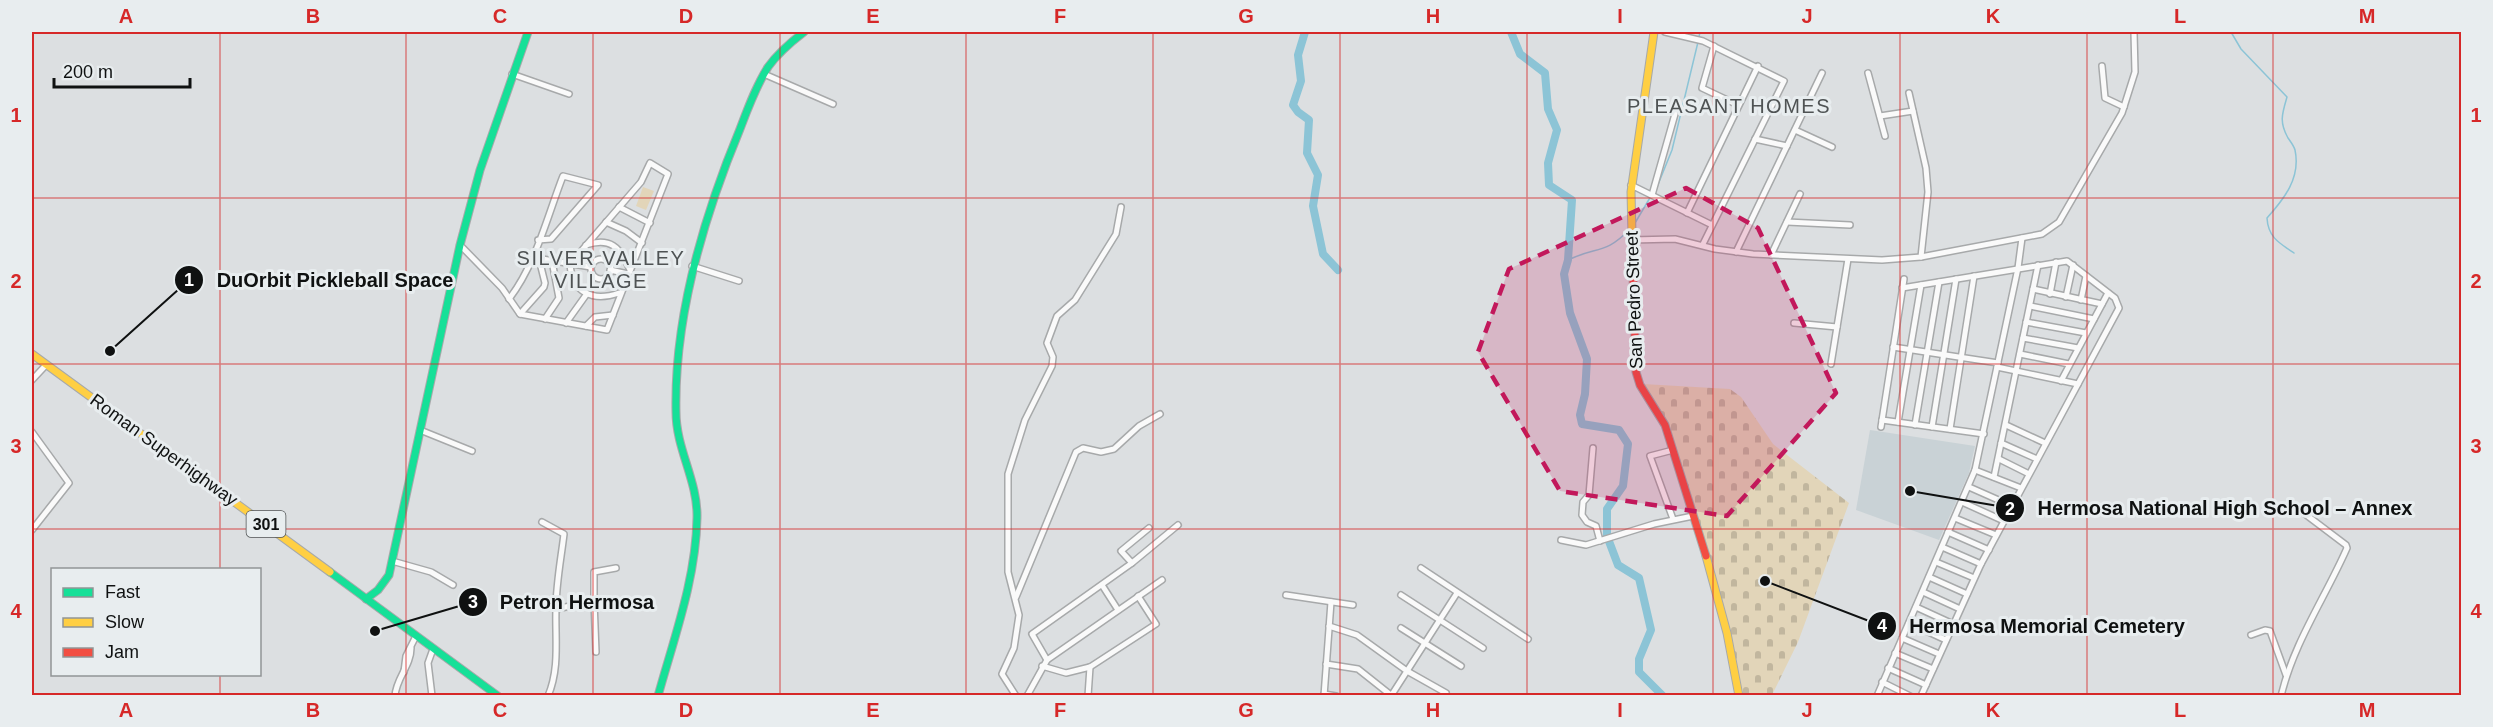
<svg xmlns="http://www.w3.org/2000/svg" width="2493" height="727" font-family="Helvetica,sans-serif">
<defs>
<pattern id="cemetery-stones" width="16" height="16" patternUnits="userSpaceOnUse" patternTransform="scale(1.5)"><rect width="16" height="16" fill="#e2d5b9"/><path d="M2 7V4a2 2 0 0 1 4 0v3zM10 15v-3a2 2 0 0 1 4 0v3z" fill="#c1b69e"/></pattern>
</defs>
<rect width="100%" height="100%" fill="#dcdfe1"/>
<!-- built -->
<path fill="#c9d2d6" d="M1870 430 1975 446 1969 473 1939 540 1856 510Z"/>
<!-- cemetery -->
<path fill="url(#cemetery-stones)" d="M1643 384 1730 389 1741 397 1773 444 1849 503 1798 642 1772 695H1738L1696 520 1666 423Z"/>
<!-- garden -->
<path fill="#e2d5b9" d="M643 187 654 191 646 210 636 206Z"/>
<g fill="none" stroke-linecap="round" stroke-linejoin="round">
<!-- stream -->
<g stroke="#8cc4d6" stroke-width="1.5">
<path d="M2231 32 2241 49 2287 97C2282 114 2279 122 2288 138 2290 141 2294 146 2295 150 2301 178 2284 199 2267 218 2268 237 2279 243 2294 253"/>
<path d="M1699 37 1700 32"/>
<path d="M1657 187 1672 150 1698 42"/>
<path d="M1635 223 1651 196"/>
<path d="M1568 260C1597 246 1605 255 1630 229"/>
</g>
<!-- river -->
<g stroke="#8cc4d6" stroke-width="8">
<path d="M1305 32 1298 55 1301 81 1293 105 1298 112 1309 120 1307 153 1318 175 1313 206 1323 254 1338 270"/>
<path d="M1511 32 1520 54 1545 73 1548 109 1557 130 1548 163 1549 185 1572 200 1568 260 1564 274 1570 313 1587 359 1585 394 1580 415 1582 424 1619 430 1628 444 1623 486 1607 509V536L1618 565 1639 578 1651 630 1639 659V672L1663 696"/>
</g>
<!-- street casing -->
<g stroke="#a7a9aa" stroke-width="8">
<g id="street">
<path d="M1665 32 1703 41 1784 81 1703 244"/>
<path d="M1714 46 1702 88 1738 105"/>
<path d="M2102 66 2105 98 2124 107"/>
<path d="M1868 73 1885 136"/>
<path d="M512 74 569 94"/>
<path d="M764 74 833 104"/>
<path d="M1909 93 1926 168 1928 192 1921 257"/>
<path d="M1880 116 1913 111"/>
<path d="M1795 130 1832 147"/>
<path d="M1755 139 1787 146"/>
<path d="M1631 185 1712 225"/>
<path d="M1652 195 1675 114"/>
<path d="M619 207 650 223"/>
<path d="M1687 213 1758 66"/>
<path d="M606 222 626 231 642 243"/>
<path d="M1787 222 1850 225"/>
<path d="M1631 240 1675 239 1715 249 1753 254 1882 260 1921 257 2042 234 2059 222 2122 113 2135 72 2134 32"/>
<path d="M460 245 502 288 520 314 607 330 668 174 650 163 641 182 570 264C572 293 593 302 619 293"/>
<path d="M586 245C610 237 620 247 629 268"/>
<path d="M1736 252 1822 73"/>
<path d="M1771 255 1800 194"/>
<path d="M536 258 591 267"/>
<circle cx="601" cy="269" r="10"/>
<path d="M692 266 739 281"/>
<path d="M610 270 628 274"/>
<path d="M1902 288 2067 261 2115 298 2119 308 1981 564 1921 696"/>
<path d="M2033 289 2102 304"/>
<path d="M2050 294 2056 262"/>
<path d="M2066 297 2073 265"/>
<path d="M509 299C536 264 547 217 563 176L598 185 551 239 538 240"/>
<path d="M2081 300 2086 276"/>
<path d="M2030 306 2094 319"/>
<path d="M520 314 544 287 545 283 539 259"/>
<path d="M545 319 559 298 552 261"/>
<path d="M2026 322 2086 333"/>
<path d="M566 323 586 295"/>
<path d="M1794 323 1837 327"/>
<path d="M586 326 595 317 613 315"/>
<path d="M2023 338 2078 348"/>
<path d="M1893 347 1998 363"/>
<path d="M2020 354 2069 364"/>
<path d="M1831 364 1848 259"/>
<path d="M1997 367 2078 384"/>
<path d="M32 380 46 365"/>
<path d="M2061 381 2108 293"/>
<path d="M1882 420 1984 434"/>
<path d="M1898 422 1921 285"/>
<path d="M1915 425 1939 282"/>
<path d="M2006 425 2045 443"/>
<path d="M1881 427 1904 279"/>
<path d="M1932 427 1956 279"/>
<path d="M1950 429 1974 276"/>
<path d="M420 430 472 451"/>
<path d="M32 432 69 483 32 530"/>
<path d="M2001 443 2037 459"/>
<path d="M1593 448 1589 495 1583 502 1582 515 1587 522 1596 526 1600 541"/>
<path d="M1673 450 1650 456 1673 519"/>
<path d="M1999 459 2029 474"/>
<path d="M1975 470 2021 488"/>
<path d="M1994 477 2038 265"/>
<path d="M1969 487 2012 506"/>
<path d="M1962 502 2004 521"/>
<path d="M1955 518 1996 535"/>
<path d="M542 522 564 534C561 559 556 584 556 609 555 638 560 668 548 696"/>
<path d="M1948 532 1989 550"/>
<path d="M1561 540 1586 545 1654 524 1693 516"/>
<path d="M1942 547 1981 564"/>
<path d="M392 561 431 572 453 585"/>
<path d="M1936 562 1974 578"/>
<path d="M1132 563 1121 551 1149 528"/>
<path d="M1421 568 1528 639"/>
<path d="M1929 577 1967 594"/>
<path d="M1102 585 1118 610"/>
<path d="M1923 592 1960 609"/>
<path d="M1286 595 1353 605"/>
<path d="M1401 595 1483 648"/>
<path d="M1016 597 1076 452 1083 448 1101 452 1114 449 1139 426 1160 414"/>
<path d="M594 601 596 652"/>
<path d="M1916 607 1953 624"/>
<path d="M556 609 594 601V572L616 568"/>
<path d="M1909 623 1946 640"/>
<path d="M1329 626 1357 635 1407 671 1446 693"/>
<path d="M1401 628 1461 666"/>
<path d="M2251 635 2265 630 2270 631 2286 675"/>
<path d="M1902 638 1939 654"/>
<path d="M1895 653 1933 669"/>
<path d="M1047 660 1162 580"/>
<path d="M1326 664 1358 669 1392 696"/>
<path d="M1042 666 1066 673 1090 667 1156 624 1138 596"/>
<path d="M1888 668 1926 685"/>
<path d="M404 672 406 656 416 636"/>
<path d="M1882 682 1910 696"/>
<path d="M1324 694 1336 696"/>
<path d="M395 696C396 678 411 666 411 648"/>
<path d="M432 696 428 663 433 649"/>
<path d="M1016 696 1002 674 1014 648 1019 615 1008 572V474L1025 420 1052 366 1053 357 1047 343 1057 316 1075 300 1116 234 1121 207"/>
<path d="M1027 696 1047 660 1032 634 1132 563 1178 525"/>
<path d="M1088 696 1090 667"/>
<path d="M1324 696 1331 602"/>
<path d="M1391 696 1457 593"/>
<path d="M1877 696 1975 470 2018 268 2022 238"/>
<path d="M2281 696C2294 642 2325 598 2347 548L2346 545 2301 511"/>
</g>
</g>
<!-- fast casing -->
<g stroke="#a7a9aa" stroke-width="9">
<g id="fast">
<path d="M330 572 498 696"/>
<path d="M366 599 378 590 389 575 460 245 480 170 528 32"/>
<path d="M658 696C674 638 696 579 697 518 698 481 676 449 676 412 674 317 704 216 740 129 748 108 756 86 768 67 778 53 791 42 804 32"/>
</g>
</g>
<!-- slow casing -->
<g stroke="#a7a9aa" stroke-width="9">
<g id="slow">
<path d="M1633 276 1631 192 1654 32"/>
<path d="M32 354 330 572"/>
<path d="M1706 556 1727 633 1739 696"/>
</g>
</g>
<!-- jam casing -->
<g stroke="#a7a9aa" stroke-width="9">
<path id="jam" d="M1633 276 1636 372 1640 385 1665 425 1706 556"/>
</g>
<!-- street -->
<use href="#street" stroke="#fafafa" stroke-width="5"/>
<!-- fast -->
<use href="#fast" stroke="#16e098" stroke-width="7"/>
<!-- slow -->
<use href="#slow" stroke="#ffcf43" stroke-width="7"/>
<!-- jam -->
<use href="#jam" stroke="#f24e42" stroke-width="7"/>
</g>
<!-- marked area -->
<path fill="#c2185b" fill-opacity="0.2" stroke="#c2185b" stroke-width="4.5" stroke-dasharray="12 8" stroke-linejoin="round" d="M1686 188 1758 228 1836 393 1727 516 1560 491 1478 352 1509 269Z"/>
<!-- grid -->
<path fill="none" stroke="#d62828" stroke-width="1.5" stroke-opacity="0.55" d="M220 32V570M406 32V696M593 32V696M780 32V696M966 32V696M1153 32V696M1340 32V696M1527 32V696M1713 32V696M1900 32V696M2087 32V696M2273 32V696M32 198H2462M32 364H2462M32 529H2462M220 674V696"/>
<g text-anchor="middle" dominant-baseline="central" stroke-width="6" stroke-linejoin="round" paint-order="stroke">
<!-- shield labels -->
<rect fill="#e8edef" stroke="#505354" stroke-width="1.5" x="246.5" y="511" width="39" height="26" rx="4.5"/>
<g font-size="16" font-weight="bold" fill="#0f1111">
<text x="266" y="524">301</text>
</g>
<!-- street labels -->
<g font-size="18" fill="#0f1111" stroke="#e8edef">
<text transform="translate(1634 300) rotate(-92)">San Pedro Street</text>
<text transform="translate(164 450) rotate(36)">Roman Superhighway</text>
</g>
<!-- neighbourhood labels -->
<g font-size="20" letter-spacing="1.5" fill="#4f5354" stroke="#e8edef">
<text x="1729" y="106">PLEASANT HOMES</text>
<text x="601" y="258">SILVER VALLEY<tspan x="601" dy="23">VILLAGE</tspan></text>
</g>
</g>
<!-- callouts -->
<path fill="none" stroke="#0f1111" stroke-width="2" d="M110 351L189 280M1910 491L2010 508M375 631L473 602M1765 581L1882 626"/>
<g fill="#0f1111" stroke="#e8edef" stroke-width="2">
<circle cx="110" cy="351" r="6"/>
<circle cx="1910" cy="491" r="6"/>
<circle cx="375" cy="631" r="6"/>
<circle cx="1765" cy="581" r="6"/>
<circle cx="189" cy="280" r="15"/>
<circle cx="2010" cy="508" r="15"/>
<circle cx="473" cy="602" r="15"/>
<circle cx="1882" cy="626" r="15"/>
</g>
<g font-size="18" text-anchor="middle" font-weight="bold" fill="#fff">
<text x="189" y="286">1</text>
<text x="2010" y="515">2</text>
<text x="473" y="608">3</text>
<text x="1882" y="632">4</text>
</g>
<g font-size="20" text-anchor="middle" font-weight="bold" fill="#0f1111" stroke="#e8edef" stroke-width="6" stroke-linejoin="round" paint-order="stroke">
<text x="335" y="287">DuOrbit Pickleball Space</text>
<text x="2225" y="515">Hermosa National High School – Annex</text>
<text x="577" y="609">Petron Hermosa</text>
<text x="2047" y="633">Hermosa Memorial Cemetery</text>
</g>
<!-- border -->
<rect width="2493" height="727" fill="none" stroke="#e8edef" stroke-width="66"/>
<!-- legend -->
<rect x="51" y="568" width="210" height="108" fill="#e8edef" stroke="#919596" stroke-width="1.5"/>
<rect x="63" y="588" width="30" height="9" fill="#16e098" stroke="#919596" stroke-width="1.5"/>
<text x="105" y="598" font-size="18" fill="#0f1111">Fast</text>
<rect x="63" y="618" width="30" height="9" fill="#ffcf43" stroke="#919596" stroke-width="1.5"/>
<text x="105" y="628" font-size="18" fill="#0f1111">Slow</text>
<rect x="63" y="648" width="30" height="9" fill="#f24e42" stroke="#919596" stroke-width="1.5"/>
<text x="105" y="658" font-size="18" fill="#0f1111">Jam</text>
<!-- scale -->
<path d="M54 78v9h136v-9" fill="none" stroke="#0f1111" stroke-width="3"/>
<text x="63" y="78" font-size="18" fill="#0f1111" stroke="#e8edef" stroke-width="4.5" paint-order="stroke">200 m</text>
<rect x="33" y="33" width="2427" height="661" fill="none" stroke="#d62828" stroke-width="2"/>
<g font-size="20" text-anchor="middle" font-weight="bold" fill="#d62828">
<text x="126" y="23">A</text>
<text x="313" y="23">B</text>
<text x="500" y="23">C</text>
<text x="686" y="23">D</text>
<text x="873" y="23">E</text>
<text x="1060" y="23">F</text>
<text x="1246" y="23">G</text>
<text x="1433" y="23">H</text>
<text x="1620" y="23">I</text>
<text x="1807" y="23">J</text>
<text x="1993" y="23">K</text>
<text x="2180" y="23">L</text>
<text x="2367" y="23">M</text>
<text x="16" y="122">1</text>
<text x="2476" y="122">1</text>
<text x="16" y="288">2</text>
<text x="2476" y="288">2</text>
<text x="16" y="453">3</text>
<text x="2476" y="453">3</text>
<text x="16" y="618">4</text>
<text x="2476" y="618">4</text>
<text x="126" y="717">A</text>
<text x="313" y="717">B</text>
<text x="500" y="717">C</text>
<text x="686" y="717">D</text>
<text x="873" y="717">E</text>
<text x="1060" y="717">F</text>
<text x="1246" y="717">G</text>
<text x="1433" y="717">H</text>
<text x="1620" y="717">I</text>
<text x="1807" y="717">J</text>
<text x="1993" y="717">K</text>
<text x="2180" y="717">L</text>
<text x="2367" y="717">M</text>
</g>
</svg>
